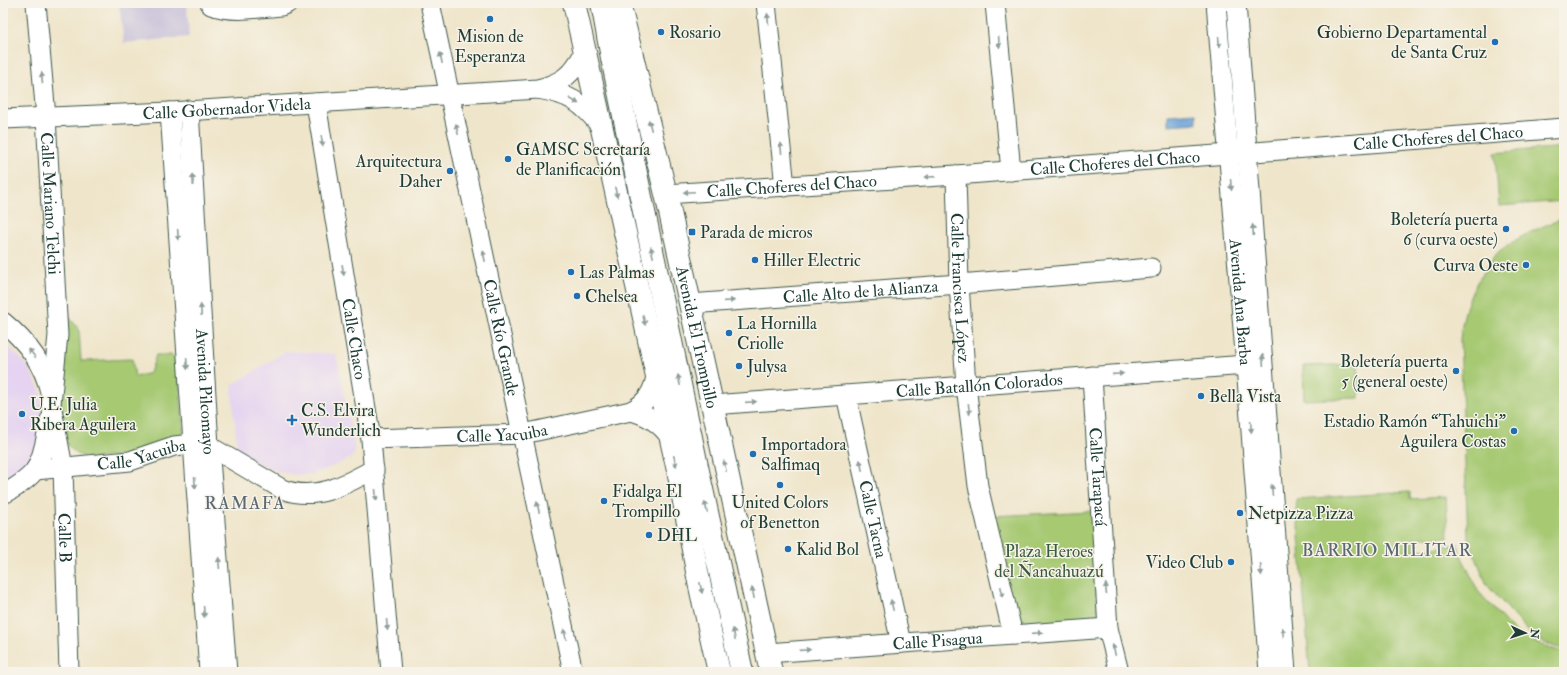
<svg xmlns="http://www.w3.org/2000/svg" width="1567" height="675" font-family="'IM FELL Double Pica',serif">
<rect width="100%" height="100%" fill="#f7f3e8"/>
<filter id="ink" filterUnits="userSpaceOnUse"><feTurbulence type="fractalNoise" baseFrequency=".025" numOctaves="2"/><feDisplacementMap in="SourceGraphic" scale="8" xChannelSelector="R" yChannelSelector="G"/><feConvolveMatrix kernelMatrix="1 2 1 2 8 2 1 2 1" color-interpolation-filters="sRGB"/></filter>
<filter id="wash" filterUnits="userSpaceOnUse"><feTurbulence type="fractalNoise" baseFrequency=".012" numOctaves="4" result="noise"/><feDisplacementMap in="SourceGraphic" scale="16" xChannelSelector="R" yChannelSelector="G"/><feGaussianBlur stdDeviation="0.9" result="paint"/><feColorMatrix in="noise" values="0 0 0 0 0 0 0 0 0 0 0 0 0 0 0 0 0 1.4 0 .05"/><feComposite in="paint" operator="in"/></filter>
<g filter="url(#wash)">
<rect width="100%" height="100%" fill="#efe5ca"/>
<!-- built -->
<g fill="#e5d3f1">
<path d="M3 340 28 367 41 392 42 436 36 458 3 490Z"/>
<path d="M286 351 336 354 355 448 354 454 351 458 327 469 312 474 296 475 279 472 245 457 240 454 237 446 232 393 233 385Z"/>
</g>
<!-- industrial -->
<path fill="#c7c0d9" d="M119 3H187L189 37 124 43Z"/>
<!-- green -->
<g fill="#a6c972" stroke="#628353">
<path d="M1564 147V201L1499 206 1495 153Z"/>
<path d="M1564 218V650L1545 643 1527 630 1487 585 1468 538 1460 340C1462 312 1472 286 1489 264 1493 259 1496 253 1501 250 1520 236 1542 226 1564 218Z"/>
<path d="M67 306 69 317 79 329 81 361 132 359 135 377 150 373 156 355H173L180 385 184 437 136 454 89 459 77 454 68 446 60 430 62 307Z"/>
<path d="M1358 364 1359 398 1304 400 1303 366Z"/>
<path d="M1410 492V499L1446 497 1448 537 1414 538V551L1458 544 1460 553 1478 591 1508 625 1517 633 1529 640 1564 653V672H1310L1296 499Z"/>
<path d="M1091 511 1098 617 1088 622 1022 626 1016 624 992 516Z"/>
</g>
<!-- water -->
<path fill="#69a0d7" stroke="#446e86" d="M1196 113 1197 123 1168 125V115Z"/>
</g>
<g filter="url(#ink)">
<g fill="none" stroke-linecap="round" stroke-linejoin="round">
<!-- minor casing -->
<g stroke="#3e564a" stroke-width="21">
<g id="minor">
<path id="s1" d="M36 3 46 117 58 335 51 404 63 467 69 672"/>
<path d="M210 3 211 5C234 13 257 8 281 6L288 3"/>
<path id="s2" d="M430 3 573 672"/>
<path d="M766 3 785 187"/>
<path d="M995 3 1011 171"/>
<path id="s3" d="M1216 3 1246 365 1269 672"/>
<path d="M1236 3 1286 672"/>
<path d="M538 89C569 94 582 102 601 127"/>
<path id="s4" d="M316 103 371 439 391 672"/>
<path id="s5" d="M189 110 209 446 227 672"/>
<path d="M170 112 209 672"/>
<path id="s6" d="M3 119 170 112 538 89C562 83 572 75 584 53"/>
<path id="s7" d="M956 175 959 284 966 385 978 486 1013 635"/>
<path id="s8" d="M666 194 956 175 1564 128"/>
<path id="s9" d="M690 304 959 284 1151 268"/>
<path d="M3 322C25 340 44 364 50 392"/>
<path id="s10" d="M1092 376 1108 628 1119 672"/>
<path id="s11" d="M846 395 901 643"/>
<path id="s12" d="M712 405 1246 365"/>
<path d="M631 411C648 415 660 423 670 437"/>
<path id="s13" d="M371 439 523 434 631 411C646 403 654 392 656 375"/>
<path id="s14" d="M35 470 130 461 174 446 192 444 209 446 282 489C315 502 345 485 374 469"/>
<path d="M3 494C13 490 30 478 36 469 44 455 46 437 50 420"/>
<path id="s15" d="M767 653 1108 628"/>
</g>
</g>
<!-- major casing -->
<g stroke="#3e564a" stroke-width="24">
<g id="major">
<path d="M574 3 679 475 699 582 719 672"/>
<path d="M602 3 612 58 698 471 742 672"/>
<path id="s16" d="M619 3 666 194 771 672"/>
</g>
</g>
<!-- minor -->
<use href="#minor" stroke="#fff" stroke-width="19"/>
<!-- major -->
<use href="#major" stroke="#fff" stroke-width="22"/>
</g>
<!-- one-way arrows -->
<defs><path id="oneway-solid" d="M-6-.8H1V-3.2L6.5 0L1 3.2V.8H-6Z"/></defs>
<g fill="#8f9e9a">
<use href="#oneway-solid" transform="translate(768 19) rotate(-96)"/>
<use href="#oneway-solid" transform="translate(999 42) rotate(85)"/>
<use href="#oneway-solid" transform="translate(1219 42) rotate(85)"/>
<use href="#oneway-solid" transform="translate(441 58) rotate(-102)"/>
<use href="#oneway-solid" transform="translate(42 78) rotate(-95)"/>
<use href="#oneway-solid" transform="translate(574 101) rotate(31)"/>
<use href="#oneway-solid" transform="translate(650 125) rotate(-103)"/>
<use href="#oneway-solid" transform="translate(457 129) rotate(-102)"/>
<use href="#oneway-solid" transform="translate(322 141) rotate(81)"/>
<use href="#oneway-solid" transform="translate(781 148) rotate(-96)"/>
<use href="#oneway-solid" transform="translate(930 177) rotate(176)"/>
<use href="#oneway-solid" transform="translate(193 180) rotate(-93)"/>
<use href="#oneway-solid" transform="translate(1231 185) rotate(85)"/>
<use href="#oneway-solid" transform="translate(616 192) rotate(77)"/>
<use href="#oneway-solid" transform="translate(689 192) rotate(177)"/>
<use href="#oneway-solid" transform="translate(1253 230) rotate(-94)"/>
<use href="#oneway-solid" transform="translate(178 235) rotate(86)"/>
<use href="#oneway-solid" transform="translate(652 252) rotate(-102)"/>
<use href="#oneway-solid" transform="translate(484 256) rotate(-102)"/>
<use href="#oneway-solid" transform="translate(343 270) rotate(81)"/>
<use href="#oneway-solid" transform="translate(729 301) rotate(-4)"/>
<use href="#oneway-solid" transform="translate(201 310) rotate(-93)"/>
<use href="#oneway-solid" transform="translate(644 320) rotate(77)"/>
<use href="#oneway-solid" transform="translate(32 353) rotate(-128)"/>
<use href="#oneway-solid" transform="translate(1263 360) rotate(-94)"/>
<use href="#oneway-solid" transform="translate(187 364) rotate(86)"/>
<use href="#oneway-solid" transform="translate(1118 374) rotate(-4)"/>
<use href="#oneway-solid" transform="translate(679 380) rotate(-102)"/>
<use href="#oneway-solid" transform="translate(751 402) rotate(-4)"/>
<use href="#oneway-solid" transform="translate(969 409) rotate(83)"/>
<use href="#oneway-solid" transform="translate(1251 427) rotate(86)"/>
<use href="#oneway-solid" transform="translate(675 461) rotate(77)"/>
<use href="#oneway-solid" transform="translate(861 465) rotate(-102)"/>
<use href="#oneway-solid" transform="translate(725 466) rotate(-102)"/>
<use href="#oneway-solid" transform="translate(195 483) rotate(86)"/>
<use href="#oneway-solid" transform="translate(1272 490) rotate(-94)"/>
<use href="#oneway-solid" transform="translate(376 495) rotate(85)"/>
<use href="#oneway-solid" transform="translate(538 507) rotate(-102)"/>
<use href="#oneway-solid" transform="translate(706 507) rotate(-102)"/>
<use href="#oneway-solid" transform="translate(219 563) rotate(-94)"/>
<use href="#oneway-solid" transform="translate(1261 570) rotate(85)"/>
<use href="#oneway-solid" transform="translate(701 588) rotate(78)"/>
<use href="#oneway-solid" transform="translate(1106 589) rotate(-94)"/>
<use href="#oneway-solid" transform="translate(1002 592) rotate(77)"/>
<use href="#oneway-solid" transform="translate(753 593) rotate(-102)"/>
<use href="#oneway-solid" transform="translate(892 605) rotate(-102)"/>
<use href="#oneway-solid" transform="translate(204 612) rotate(86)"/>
<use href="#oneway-solid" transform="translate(387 625) rotate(85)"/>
<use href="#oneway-solid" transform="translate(1037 633) rotate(-4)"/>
<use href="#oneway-solid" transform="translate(1283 633) rotate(-95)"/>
<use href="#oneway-solid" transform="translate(565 634) rotate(-102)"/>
<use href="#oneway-solid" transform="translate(734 634) rotate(-102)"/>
<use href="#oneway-solid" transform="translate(805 650) rotate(-4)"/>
<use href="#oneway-solid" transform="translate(1114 650) rotate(-104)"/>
</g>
</g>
<!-- markers -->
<g fill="#1f6fb2" stroke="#f7f3e8" stroke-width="1.5">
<circle cx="490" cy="19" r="4"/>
<circle cx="661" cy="32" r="4"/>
<circle cx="1495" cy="42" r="4"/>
<circle cx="508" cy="159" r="4"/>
<circle cx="450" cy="171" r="4"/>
<circle cx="1506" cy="229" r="4"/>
<rect x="688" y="228" width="8" height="8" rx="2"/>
<circle cx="755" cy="260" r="4"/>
<circle cx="1526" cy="265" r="4"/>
<circle cx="571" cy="272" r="4"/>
<circle cx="577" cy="296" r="4"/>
<circle cx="729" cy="333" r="4"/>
<circle cx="739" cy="366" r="4"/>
<circle cx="1456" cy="371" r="4"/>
<circle cx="1201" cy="396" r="4"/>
<circle cx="22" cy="414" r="4"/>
<path d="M290 414h4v4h4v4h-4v4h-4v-4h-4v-4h4z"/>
<circle cx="1514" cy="431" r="4"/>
<circle cx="753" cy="454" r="4"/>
<circle cx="780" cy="485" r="4"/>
<circle cx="604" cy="501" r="4"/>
<circle cx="1240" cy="513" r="4"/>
<circle cx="649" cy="535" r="4"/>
<circle cx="788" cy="549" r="4"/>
<circle cx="1231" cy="562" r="4"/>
</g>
<g text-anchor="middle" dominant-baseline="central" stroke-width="3" stroke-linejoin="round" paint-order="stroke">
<!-- poi labels -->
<g font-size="17" fill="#1f3d34" stroke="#f7f3e8" text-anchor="start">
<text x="669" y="32">Rosario</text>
<text x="1487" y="32" text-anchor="end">Gobierno Departamental<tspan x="1487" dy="20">de Santa Cruz</tspan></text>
<text x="490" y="36" text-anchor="middle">Mision de<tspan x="490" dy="20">Esperanza</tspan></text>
<text x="516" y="149">GAMSC Secretaría<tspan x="516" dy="20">de Planificación</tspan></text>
<text x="442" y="161" text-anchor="end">Arquitectura<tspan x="442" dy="20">Daher</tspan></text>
<text x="1498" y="219" text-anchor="end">Boletería puerta<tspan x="1498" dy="20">6 (curva oeste)</tspan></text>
<text x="700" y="232">Parada de micros</text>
<text x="763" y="260">Hiller Electric</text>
<text x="1518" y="265" text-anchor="end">Curva Oeste</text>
<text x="579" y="272">Las Palmas</text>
<text x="585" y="296">Chelsea</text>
<text x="737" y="323">La Hornilla<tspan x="737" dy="20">Criolle</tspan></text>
<text x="1448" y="361" text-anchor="end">Boletería puerta<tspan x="1448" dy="20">5 (general oeste)</tspan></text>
<text x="747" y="366">Julysa</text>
<text x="1209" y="396">Bella Vista</text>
<text x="30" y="404">U.E. Julia<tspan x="30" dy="20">Ribera Aguilera</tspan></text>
<text x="301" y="410">C.S. Elvira<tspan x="301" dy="20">Wunderlich</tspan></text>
<text x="1506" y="421" text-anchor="end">Estadio Ramón “Tahuichi”<tspan x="1506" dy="20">Aguilera Costas</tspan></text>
<text x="761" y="444">Importadora<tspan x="761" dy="20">Salfimaq</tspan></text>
<text x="612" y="491">Fidalga El<tspan x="612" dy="20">Trompillo</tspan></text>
<text x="780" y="502" text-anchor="middle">United Colors<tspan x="780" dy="20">of Benetton</tspan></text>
<text x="1248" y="513">Netpizza Pizza</text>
<text x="657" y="535">DHL</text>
<text x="796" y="549">Kalid Bol</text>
<text x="1223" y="562" text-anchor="end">Video Club</text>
</g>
<!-- street labels -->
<g font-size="17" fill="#1f3d34" stroke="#f7f3e8">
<text stroke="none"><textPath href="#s6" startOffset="224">Calle Gobernador Videla</textPath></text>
<text stroke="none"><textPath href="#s8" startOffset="774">Calle Choferes del Chaco</textPath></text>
<text stroke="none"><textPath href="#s8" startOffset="450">Calle Choferes del Chaco</textPath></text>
<text stroke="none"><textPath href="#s8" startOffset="126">Calle Choferes del Chaco</textPath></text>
<text stroke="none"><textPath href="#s1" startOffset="201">Calle Mariano Telchi</textPath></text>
<text stroke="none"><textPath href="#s7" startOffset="113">Calle Francisca López</textPath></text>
<text stroke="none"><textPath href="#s9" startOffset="171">Calle Alto de la Alianza</textPath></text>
<text stroke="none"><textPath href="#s3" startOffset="300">Avenida Ana Barba</textPath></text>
<text stroke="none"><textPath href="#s2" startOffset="342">Calle Río Grande</textPath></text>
<text stroke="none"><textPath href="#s16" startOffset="343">Avenida El Trompillo</textPath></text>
<text stroke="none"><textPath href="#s4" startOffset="239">Calle Chaco</textPath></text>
<text stroke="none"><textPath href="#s12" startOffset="268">Calle Batallón Colorados</textPath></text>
<text stroke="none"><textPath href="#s5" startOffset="282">Avenida Pilcomayo</textPath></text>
<text stroke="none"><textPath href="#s13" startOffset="131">Calle Yacuiba</textPath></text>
<text stroke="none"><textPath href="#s14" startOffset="108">Calle Yacuiba</textPath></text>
<text stroke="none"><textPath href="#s10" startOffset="101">Calle Tarapacá</textPath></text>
<text stroke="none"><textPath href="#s11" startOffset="127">Calle Tacna</textPath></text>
<text stroke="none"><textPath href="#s1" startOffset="537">Calle B</textPath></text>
<text stroke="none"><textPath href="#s15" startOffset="171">Calle Pisagua</textPath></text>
</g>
<!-- park labels -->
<g font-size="17" fill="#3a5940" stroke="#f7f3e8">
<text x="1049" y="551">Plaza Heroes<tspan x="1049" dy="20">del Ñancahuazú</tspan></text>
</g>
<!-- neighbourhood labels -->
<g font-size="18" letter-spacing="1" fill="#5c6973" stroke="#f7f3e8">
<text x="245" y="503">RAMAFA</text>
<text x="1387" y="550">BARRIO MILITAR</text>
</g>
</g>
<!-- margin -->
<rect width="1567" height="675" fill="none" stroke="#f7f3e8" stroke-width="16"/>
<!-- north arrow -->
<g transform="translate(1525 633) rotate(94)" stroke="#f7f3e8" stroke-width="3" paint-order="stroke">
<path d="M0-3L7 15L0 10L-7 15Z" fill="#1f3d34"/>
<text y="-6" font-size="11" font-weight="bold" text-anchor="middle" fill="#1f3d34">N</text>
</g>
</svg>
